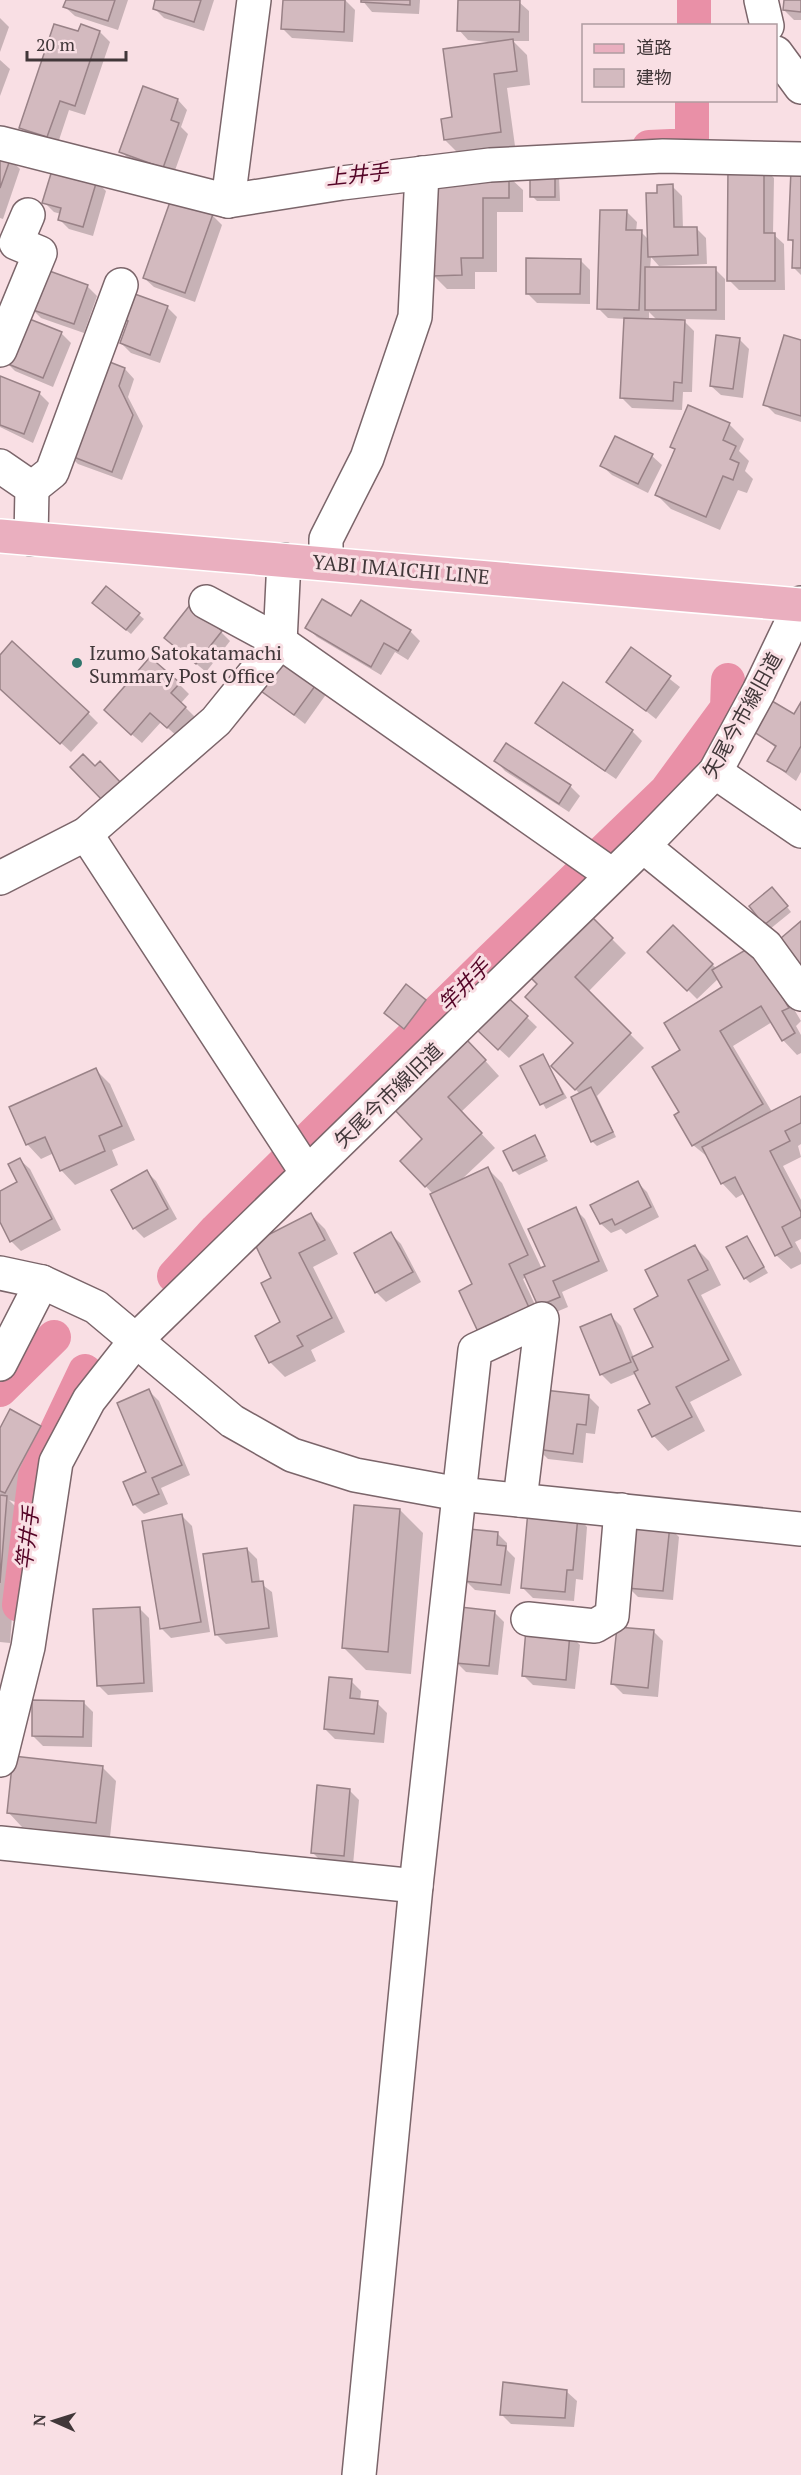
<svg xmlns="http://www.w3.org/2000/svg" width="801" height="2475" font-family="'PT Serif','Noto Sans JP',serif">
<rect width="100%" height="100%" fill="#f9dfe4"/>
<!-- shadow -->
<g fill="#0003" fill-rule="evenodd">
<path d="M67 0H128L118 30 75 16 65 7Z"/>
<path d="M157 0H214L204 31 164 18 154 8Z"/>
<path d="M284 0H345L355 10 353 42 292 38 283 29Z"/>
<path d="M362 0H420L419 14 372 12Z"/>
<path d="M785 0H801V20H794L784 10Z"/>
<path d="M519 2 529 11V41H513L527 55 530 85 507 88 515 146 459 154 445 140 454 118 499 43 468 40 459 30Z"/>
<path d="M0 18 9 27 0 52Z"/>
<path d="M82 26 100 32 110 42 85 115 69 110 57 146 31 137 21 127Z"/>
<path d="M0 60 10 69 0 96Z"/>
<path d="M178 100 187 110 181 127 188 134 173 176 131 161 121 151Z"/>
<path d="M0 155 10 159 20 169 3 219 0 218Z"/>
<path d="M764 168 774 178 773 234 784 244 785 290H739L729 280Z"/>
<path d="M532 172 559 177 560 201H537L532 196Z"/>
<path d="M801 172V275L793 267 795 244 789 239Z"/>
<path d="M508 176 523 190V212H497V272H475V289H447L433 275 436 257V177Z"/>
<path d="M96 181 106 191 93 236 69 229 59 219 61 214 54 212 44 202Z"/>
<path d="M672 186 682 196 683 229 696 228 706 238 707 264 659 266 651 257 650 269H715L725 279V320L682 319 694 331 692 392H683L682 410 632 408 622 398 626 319 608 318 598 308 627 212 637 222 636 232H641L649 240 658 194ZM649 312 657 320H649Z"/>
<path d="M212 215 222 225 195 302 154 287 144 278Z"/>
<path d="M580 260 590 270V304L537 303 527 293Z"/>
<path d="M87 286 97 296 84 333 41 318 31 308Z"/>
<path d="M167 307 177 317 160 363 131 353 121 343 129 323 124 318Z"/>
<path d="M61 333 71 343 53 387 15 371 5 361Z"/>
<path d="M739 339 749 349 743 398 721 395 711 386Z"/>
<path d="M801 342V422L775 414 765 404Z"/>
<path d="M103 361 125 369 134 379 128 397 143 426 122 480 78 464 68 454Z"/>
<path d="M0 378 39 393 49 403 33 443 0 427Z"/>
<path d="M729 424 744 439 739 451 749 461 745 471 753 479 747 493 738 490 720 530 671 509 657 495 676 451 672 447Z"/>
<path d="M652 456 662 465 648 493 612 475 602 466Z"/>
<path d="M107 588 144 619 131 634 99 608Z"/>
<path d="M352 618 410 631 420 641 408 660 395 652 381 675 317 637 307 627Z"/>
<path d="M221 632 230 641 206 672 166 638Z"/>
<path d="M631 649 680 687 656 719 608 681Z"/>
<path d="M0 657 88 713 98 723 71 752 0 687Z"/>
<path d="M285 660 327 693 305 724 263 691Z"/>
<path d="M179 684 189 694 181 703 195 717 178 737 161 722 142 743 115 720Z"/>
<path d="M801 705V772L796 781 769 761 776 748 756 732 795 716Z"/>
<path d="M537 722 632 731 642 741 616 779 547 732Z"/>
<path d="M496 761 570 786 580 796 569 812 505 771Z"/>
<path d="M777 894 791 912 770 929 751 906Z"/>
<path d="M587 914 626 953 588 992 644 1048 597 1096 616 1137 597 1146 592 1141 580 1094 553 1066 575 1044 539 984Z"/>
<path d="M673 927 717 969 766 962 801 1021 796 1026 801 1035V1053L797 1055 783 1040 772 1022 733 1046 772 1112 801 1098V1144L798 1146 801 1157 783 1166 801 1200V1239L795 1242 801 1253V1264L791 1269 776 1255 745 1193 736 1198 722 1183 709 1158 693 1145 681 1112 682 1050 724 987 719 978 697 999 649 951Z"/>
<path d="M407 986 430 1006 410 1032 391 1017Z"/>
<path d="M507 998 537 1027 509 1058 488 1039Z"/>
<path d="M480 1055 499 1076 461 1112 495 1148 461 1180 487 1168 502 1183 542 1269 547 1267 575 1209 585 1219 608 1271 562 1292 568 1307 549 1315 526 1277 523 1279 545 1326 474 1285 433 1194 402 1161 424 1139 396 1108Z"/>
<path d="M543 1056 567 1098 546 1109 522 1067Z"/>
<path d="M96 1070 110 1084 135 1140 112 1150 118 1165 75 1185 61 1170 54 1153 41 1159 27 1144Z"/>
<path d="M534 1137 548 1161 519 1175 514 1170Z"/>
<path d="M20 1160 30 1169 61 1230 21 1251 11 1241 0 1219V1192L19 1182Z"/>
<path d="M147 1172 156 1181 177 1219 144 1238 134 1228Z"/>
<path d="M638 1183 647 1192 659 1217 626 1234 621 1229 611 1233 601 1224 592 1205Z"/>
<path d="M311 1215 325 1229 338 1254 313 1267 345 1332 311 1350 316 1361 285 1377 270 1362 257 1336 282 1323 273 1279Z"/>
<path d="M391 1234 401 1244 421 1282 386 1302 376 1292Z"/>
<path d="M746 1238 768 1273 750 1283 745 1278Z"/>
<path d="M694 1246 709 1261 721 1285 701 1295 742 1375 690 1402 705 1431 668 1451 654 1436 640 1411 652 1405 637 1373 611 1384 601 1374 611 1316 621 1326 634 1358 655 1347 660 1297Z"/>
<path d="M149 1391 159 1401 190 1475 161 1488 168 1504 144 1514 134 1504 125 1482 148 1472Z"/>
<path d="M589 1397 599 1407 595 1434 586 1433 583 1463 548 1459 538 1449Z"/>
<path d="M40 1427 50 1437 15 1502 9 1500 20 1511 10 1643 0 1642V1497H6L0 1494V1431Z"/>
<path d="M400 1510 423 1533 411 1674 366 1670 343 1647Z"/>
<path d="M182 1516 192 1526 210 1632 171 1638 161 1628Z"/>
<path d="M578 1517 587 1527 583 1580 576 1579 574 1601 533 1598 523 1588Z"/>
<path d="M669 1527 679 1537 673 1600 638 1597 628 1587Z"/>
<path d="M497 1533 507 1543V1550L515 1558 510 1594 475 1590 465 1580Z"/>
<path d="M247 1549 257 1559 260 1583 272 1592 278 1637 226 1644 216 1634Z"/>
<path d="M139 1608 149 1618 153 1692 108 1695 98 1685Z"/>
<path d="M494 1612 504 1622 498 1675 466 1672 456 1662Z"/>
<path d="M653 1631 663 1641 658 1697 623 1694 613 1684Z"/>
<path d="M570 1635 580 1645 575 1689 533 1685 523 1675Z"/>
<path d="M351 1681 361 1691 360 1701 377 1703 387 1713 384 1743 335 1739 325 1729Z"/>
<path d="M83 1702 93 1712 92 1747 43 1746 33 1736Z"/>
<path d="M102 1767 116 1781 110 1837 22 1827 8 1812Z"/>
<path d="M349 1790 359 1800 353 1865 322 1862 312 1852Z"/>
<path d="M567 2392 577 2401 574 2427 511 2424 501 2414Z"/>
</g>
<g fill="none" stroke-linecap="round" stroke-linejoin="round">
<!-- canal -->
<g stroke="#e990a7" stroke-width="34">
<path d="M694 26V0"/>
<path d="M649 147 692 145V100"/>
<path d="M174 1276 216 1230 481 969 666 791 727 708 728 680"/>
<path d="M0 1390 54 1337"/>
<path d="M19 1605 35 1476 85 1371"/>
</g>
</g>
<!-- building -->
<g fill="#d3babf" stroke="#998287" stroke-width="1.5">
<path d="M66 0H115L108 21 63 7Z"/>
<path d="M155 0H201L194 22 153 9Z"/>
<path d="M283 0H345L344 32 281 29Z"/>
<path d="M361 0H410V5L361 2Z"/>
<path d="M458 0H520L519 32 457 31Z"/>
<path d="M784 0H801V12L783 10Z"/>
<path d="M54 24 78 31 81 24 100 31 75 106 60 101 47 137 19 128Z"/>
<path d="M513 39 517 71 494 74 501 132 444 140 441 119 452 117 443 49Z"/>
<path d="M143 86 178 99 171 120 179 123 163 168 119 152Z"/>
<path d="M0 154 11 157 0 188Z"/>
<path d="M53 167 97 180 83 227 58 220 61 208 42 203Z"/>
<path d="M728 167H764V233H775V281H727Z"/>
<path d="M791 170H801V268H792L793 240H788Z"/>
<rect x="530" y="171" width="25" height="26"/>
<path d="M434 175H509V198H483V258H461L462 275 431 276V256H435Z"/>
<path d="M673 184 674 227H697L698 255 648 257 646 193H657V185Z"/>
<path d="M171 199 213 214 185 293 143 278Z"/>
<path d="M600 210H627L626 230H642L639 310 597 309Z"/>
<path d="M526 258 581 259 580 294H526Z"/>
<rect x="645" y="267" width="71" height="43"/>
<path d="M44 269 88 285 74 324 30 309Z"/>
<path d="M132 293 168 306 150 355 120 343 128 321 123 319Z"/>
<path d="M22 316 62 332 43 378 3 362Z"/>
<path d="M624 318 685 320 682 383 674 382 673 401 620 398Z"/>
<path d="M716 335 740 338 733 389 710 386Z"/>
<path d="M784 335 801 340V416L763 405Z"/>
<path d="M102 359 125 368 119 386 133 415 112 472 66 454Z"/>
<path d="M0 376 40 392 24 434 0 425Z"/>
<path d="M688 405 730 423 723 440 736 446 730 459 739 463 733 480 723 476 706 517 655 495 675 449 670 447Z"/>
<path d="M615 436 653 454 638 484 600 466Z"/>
<path d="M106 586 140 613 126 630 92 603Z"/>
<path d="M322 599 351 616 361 600 411 630 398 651 384 643 371 667 305 628Z"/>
<path d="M190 605 222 631 196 664 164 638Z"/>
<path d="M12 641 89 712 60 744 0 689V655Z"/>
<path d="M631 647 671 676 646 711 606 682Z"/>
<path d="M150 657 180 683 171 693 186 707 167 728 150 713 131 735 104 710Z"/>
<path d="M284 658 318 682 294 715 261 691Z"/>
<path d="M563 682 633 730 605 771 535 723Z"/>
<path d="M772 701 794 714 801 702V746L786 772 767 761 776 746 754 732Z"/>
<path d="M506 743 571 785 559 804 494 761Z"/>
<path d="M83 754 95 766 100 761 122 784 104 802 70 767Z"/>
<path d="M772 887 788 906 764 925 749 906Z"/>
<path d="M587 912 613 938 575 977 631 1033 575 1090 551 1066 573 1043 525 997 537 984 526 973Z"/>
<path d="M801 921V977L774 944Z"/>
<path d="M673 925 713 964 687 991 647 952Z"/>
<path d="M752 946 789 1008 782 1011 795 1033 782 1041 761 1006 720 1031 763 1104 692 1146 674 1115 679 1112 652 1067 680 1050 664 1023 722 987 712 970Z"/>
<path d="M406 984 426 1000 404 1029 384 1013Z"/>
<path d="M506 996 528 1016 498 1050 476 1029Z"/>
<path d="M466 1039 486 1060 448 1097 482 1133 425 1187 400 1161 422 1139 393 1108Z"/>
<path d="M543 1054 563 1094 540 1105 520 1066Z"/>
<path d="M96 1068 122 1126 99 1136 105 1151 60 1171 45 1137 26 1145 9 1107Z"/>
<path d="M591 1087 613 1132 591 1142 571 1097Z"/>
<path d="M801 1096V1123L785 1131 790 1141 770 1151 801 1212V1217L782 1227 792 1247 775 1256 735 1177 721 1184 702 1147Z"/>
<path d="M535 1135 545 1156 513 1171 503 1151Z"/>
<path d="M20 1158 52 1219 10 1242 0 1222V1191L17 1182 8 1164Z"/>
<path d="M488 1167 528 1255 509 1264 531 1312 480 1336 459 1291 472 1284 430 1194Z"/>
<path d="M147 1170 168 1209 133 1229 111 1190Z"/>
<path d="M638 1181 651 1207 615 1225 612 1219 600 1224 590 1205Z"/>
<path d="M576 1207 599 1261 553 1281 560 1297 538 1306 524 1275 545 1266 528 1229Z"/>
<path d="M311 1213 325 1240 299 1253 332 1318 297 1336 303 1346 269 1363 255 1336 280 1322 261 1283 271 1278 254 1242Z"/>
<path d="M391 1232 413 1272 375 1293 354 1253Z"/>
<path d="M747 1236 764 1267 744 1279 726 1247Z"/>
<path d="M695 1245 708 1270 688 1280 729 1360 676 1387 692 1417 652 1437 638 1410 650 1404 634 1372 638 1370 632 1357 653 1347 634 1309 658 1296 645 1270Z"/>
<path d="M611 1314 631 1362 600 1375 580 1327Z"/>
<path d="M149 1389 182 1465 152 1478 159 1494 133 1505 123 1482 146 1472 117 1403Z"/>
<path d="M544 1390 589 1395 586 1425 577 1424 573 1454 536 1449Z"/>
<path d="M10 1409 41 1426 5 1493 0 1491V1428Z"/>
<path d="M0 1495 7 1496 0 1583Z"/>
<path d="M354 1505 400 1509 388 1652 342 1648Z"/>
<path d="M528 1511 578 1516 573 1570H567L565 1592 521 1588Z"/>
<path d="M182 1514 201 1622 160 1629 142 1521Z"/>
<path d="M633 1521 670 1525 663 1591 626 1588Z"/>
<path d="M469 1529 498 1532 497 1545 506 1546 501 1585 463 1581Z"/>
<path d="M247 1548 252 1582 263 1581 269 1628 215 1635 203 1554Z"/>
<path d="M140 1607 144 1683 97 1686 93 1609Z"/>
<path d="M460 1607 495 1611 489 1666 455 1663Z"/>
<path d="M617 1627 654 1630 648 1688 611 1684Z"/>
<path d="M526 1629 570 1633 566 1680 522 1676Z"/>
<path d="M329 1677 352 1679 350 1698 378 1701 374 1734 324 1729Z"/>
<path d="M32 1700 84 1701 83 1737 32 1736Z"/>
<path d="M13 1756 103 1766 96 1823 7 1813Z"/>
<path d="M317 1785 350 1789 344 1856 311 1853Z"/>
<path d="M503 2382 567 2390 565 2418 500 2415Z"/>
</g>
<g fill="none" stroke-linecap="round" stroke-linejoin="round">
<!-- minor casing -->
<g stroke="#7b656a" stroke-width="36">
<g id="minor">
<path d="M761 0 767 26"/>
<path d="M776 53 801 87"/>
<path d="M0 143 228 201 342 183 490 165 663 156 801 159"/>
<path d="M228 201 254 0"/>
<path d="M0 350 40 253 16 243 28 215"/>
<path d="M0 466 32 488 31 539"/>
<path d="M32 488 52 472 121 285"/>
<path d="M326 563V539L367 458 415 317 422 173"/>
<path d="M206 602 280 642 612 875"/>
<path d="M715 772 801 831"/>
<path d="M86 834 307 1173"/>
<path d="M643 846 766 946 801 994"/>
<path d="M0 878 86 834 216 721 280 642 284 560"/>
<path d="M0 1273 42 1282 96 1307 232 1421 292 1455 355 1475 459 1494 801 1529"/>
<path d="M0 1364 42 1282"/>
<path d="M528 1619 595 1626 612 1616 621 1510"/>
<path d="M0 1760 28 1647 56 1462 89 1400 137 1339 643 846 715 772 759 691 801 603"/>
<path d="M0 1843 416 1886"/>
<path d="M359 2475 416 1886 475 1350 542 1319 520 1500"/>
</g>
</g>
<!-- major casing -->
<g stroke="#fff" stroke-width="36">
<path id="major" d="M0 536 801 605"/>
</g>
<!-- minor -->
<use href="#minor" stroke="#fff" stroke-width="33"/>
<!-- major -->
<use href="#major" stroke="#eaafbf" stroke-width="33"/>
</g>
<!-- markers -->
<circle fill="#30766d" stroke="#f9dfe4" stroke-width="2" cx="77" cy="663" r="6"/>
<g text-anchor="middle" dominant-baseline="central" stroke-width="6" stroke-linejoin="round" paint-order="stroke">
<!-- street labels -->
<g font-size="20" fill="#413739" stroke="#f9dfe4">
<text transform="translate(401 569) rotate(5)">YABI IMAICHI LINE</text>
<text transform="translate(742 715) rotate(-61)">矢尾今市線旧道</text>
<text transform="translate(388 1095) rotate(-44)">矢尾今市線旧道</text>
</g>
<!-- poi labels -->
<g font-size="20" fill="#413739" stroke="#f9dfe4" text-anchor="start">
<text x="89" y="652">Izumo Satokatamachi<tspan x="89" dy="23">Summary Post Office</tspan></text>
</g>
<!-- water labels -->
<g font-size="21" font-style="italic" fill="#550527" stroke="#f9dfe4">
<text transform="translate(357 174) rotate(-6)">上井手</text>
<text transform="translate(464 985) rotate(-45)">竿井手</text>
<text transform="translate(27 1538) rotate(-83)">竿井手</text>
</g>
</g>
<!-- legend -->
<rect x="582" y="24" width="195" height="78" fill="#f9dfe4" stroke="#af9ca0" stroke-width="1.5"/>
<rect x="594" y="44" width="30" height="9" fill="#eaafbf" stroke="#af9ca0" stroke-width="1.5"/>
<text x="636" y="54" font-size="18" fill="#413739">道路</text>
<rect x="594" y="69" width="30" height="18" fill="#d3babf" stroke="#af9ca0" stroke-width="1.5"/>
<text x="636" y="84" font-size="18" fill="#413739">建物</text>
<!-- north arrow -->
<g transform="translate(54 2421) rotate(273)" stroke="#f9dfe4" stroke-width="4.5" paint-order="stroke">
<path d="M0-4.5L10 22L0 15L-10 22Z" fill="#413739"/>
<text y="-9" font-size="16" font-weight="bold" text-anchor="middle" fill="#413739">N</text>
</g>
<!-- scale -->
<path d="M27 51v9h99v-9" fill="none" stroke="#413739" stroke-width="3"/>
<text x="36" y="51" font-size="18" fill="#413739" stroke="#f9dfe4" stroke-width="4.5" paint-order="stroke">20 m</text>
</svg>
